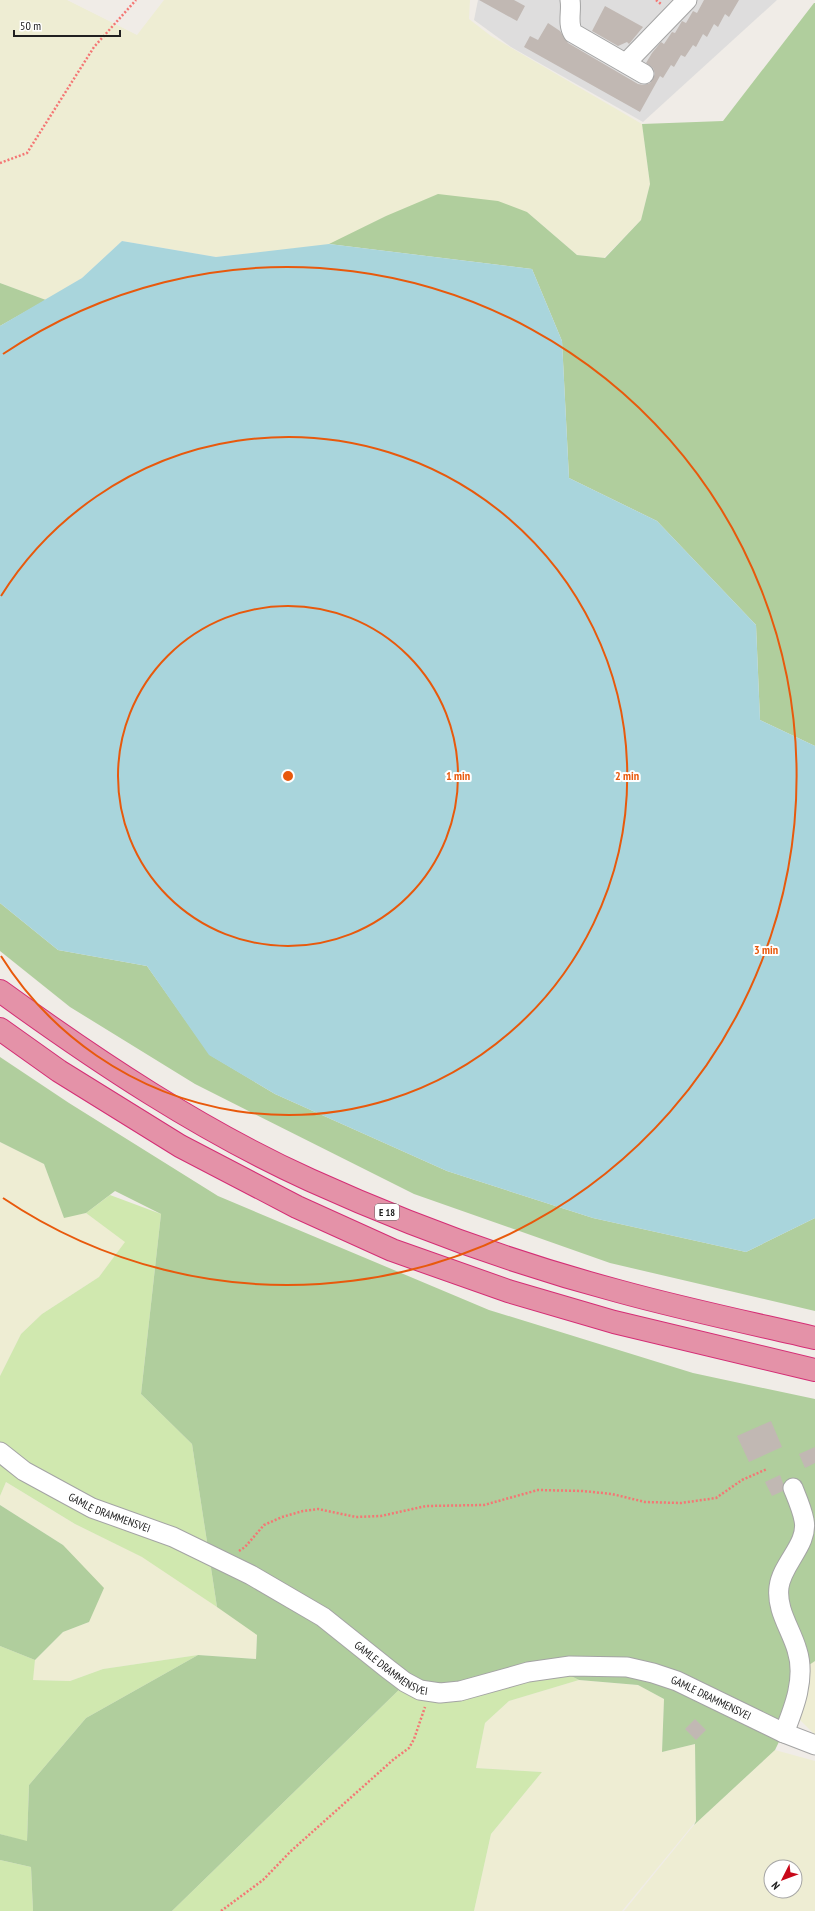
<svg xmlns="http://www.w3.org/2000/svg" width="815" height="1911" font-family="'PT Sans Narrow',sans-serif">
<rect width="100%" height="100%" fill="#f0ece7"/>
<!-- residential -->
<path fill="#dedddd" d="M478 0H777L643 122 511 47 474 20Z"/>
<!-- farmland -->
<g fill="#eeedd3" fill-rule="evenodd">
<path d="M0 0H67L137 35 164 0H470L469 19 491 36 642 124 650 184 641 220 604 258 577 255 527 212 386 216 329 245 216 257 122 241 82 278 46 300 0 283Z"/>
<path d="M0 1142 44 1164 64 1217 86 1213 126 1242 99 1277 42 1314 21 1334 0 1376Z"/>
<path d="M6 1482 75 1524 151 1561 257 1634 256 1659 198 1655 103 1669 70 1681 32 1680 35 1660 63 1632 89 1622 63 1545 0 1505V1496Z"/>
<path d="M815 1661V1735L793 1713 809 1664Z"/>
<path d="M579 1680 638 1685 664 1699 662 1752 695 1744 696 1821 622 1911H474L491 1834 542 1772 476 1768 485 1723 509 1701Z"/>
<path d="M775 1750 815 1761V1911H624L694 1825ZM771 1867H795V1891H771Z"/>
</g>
<!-- grass -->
<g fill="#d0e8af">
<path d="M110 1195 161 1214 141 1394 192 1444 217 1607 142 1557 75 1524 6 1482 0 1496V1376L21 1334 42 1314 99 1277 125 1242 86 1213Z"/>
<path d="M0 1646 35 1660 33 1680 70 1681 103 1669 198 1655 86 1718 29 1785 27 1842 0 1834Z"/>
<path d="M547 1664 579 1680 509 1701 485 1723 476 1768 542 1772 491 1834 474 1911H172L407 1682Z"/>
<path d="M0 1860 31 1867 33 1911H0Z"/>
</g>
<!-- forest -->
<g fill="#b0ce9d">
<path d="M814 3H815V746L760 720 756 625 657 521 569 478 562 341 532 269 329 244 386 216 438 194 498 201 527 212 577 255 605 258 641 220 650 184 642 124 723 121Z"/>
<path d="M0 283 46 300 0 326Z"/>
<path d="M0 903 58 950 147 966 210 1055 275 1094 447 1171 593 1218 746 1252 815 1218V1311L610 1263 414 1194 195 1084 70 1007 0 951Z"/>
<path d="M0 1057 69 1103 218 1196 489 1310 693 1373 815 1399V1661L809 1665 793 1713 775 1750 694 1825 696 1821 695 1744 662 1752 664 1699 638 1685 579 1680 547 1664 449 1690 407 1682 172 1911H33L31 1867 0 1860V1834L27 1841 29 1785 86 1718 198 1655 256 1659 257 1635 217 1607 192 1444 141 1394 161 1214 115 1191 86 1213 64 1218 44 1164 0 1142Z"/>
<path d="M0 1505 63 1545 104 1588 89 1622 63 1632 35 1660 0 1646Z"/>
</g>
<!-- water -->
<path fill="#a9d5dc" d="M122 241 216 257 329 244 532 269 562 341 569 478 657 521 756 625 760 720 815 746V1218L746 1252 593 1218 447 1171 275 1094 209 1055 147 966 58 950 0 903V326L82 278Z"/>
<!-- building -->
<g fill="#c1b8b3">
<path d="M479 0H514L525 6 517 21Z"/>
<path d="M704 0H739L729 17 725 14 718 27 714 24 707 37 703 34 696 47 693 45 685 57 681 55 674 67 671 65 663 78 660 76 640 112 524 47 530 36 538 40 548 23 560 31 568 43 638 84 644 85 650 83 655 74 653 68 646 63 652 53 661 42 664 44 672 32 675 33 682 21 686 23 693 11 697 13Z"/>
<path d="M605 6 643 27 629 44 627 42 618 46 592 31Z"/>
<path d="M771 1421 782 1447 749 1462 737 1436Z"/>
<path d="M815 1447V1463L805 1468 799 1454Z"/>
<path d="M780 1475 783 1483V1491L772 1496 765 1482Z"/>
<path d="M695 1719 706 1730 696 1740 685 1729Z"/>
</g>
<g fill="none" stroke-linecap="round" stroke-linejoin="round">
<!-- minor casing -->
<g stroke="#a4a4a4" stroke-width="21">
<g id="minor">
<path d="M570 0C572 11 567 23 573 33L644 74"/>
<path d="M626 63 687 0"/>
<path id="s1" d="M0 1452 24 1471 92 1508 173 1537 251 1575 323 1617 388 1669 405 1682 420 1690 440 1693 460 1691 528 1672 570 1666 627 1667 653 1673 677 1681 784 1733 815 1745"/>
<path d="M784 1733C794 1708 806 1678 797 1650 791 1629 776 1610 779 1587 782 1563 809 1544 804 1520 802 1509 797 1498 793 1488"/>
</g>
</g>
<!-- highway casing -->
<g stroke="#d42e75" stroke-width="24">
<g id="highway">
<path d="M0 991C98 1062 200 1130 310 1180 409 1225 513 1263 618 1291 683 1309 750 1323 815 1338"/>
<path d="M0 1029 59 1071 180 1146 297 1207 392 1250 508 1291 614 1322 815 1370"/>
</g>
</g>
<!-- path -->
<g stroke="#f47674" stroke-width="2.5" stroke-dasharray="2 2" stroke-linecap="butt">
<path d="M656 0 661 4"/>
<path d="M0 163 27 153 94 47 136 0"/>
<path d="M239 1551 245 1547 264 1525 282 1517 303 1511 318 1509 356 1517 381 1516 426 1506 484 1505 538 1490 583 1491 612 1494 645 1502 681 1503 716 1498 742 1480 767 1469"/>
<path d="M221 1911 263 1880 291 1851 394 1759 409 1748 414 1739 425 1707"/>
</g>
<!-- minor -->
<use href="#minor" stroke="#fff" stroke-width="19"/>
<!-- highway -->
<use href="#highway" stroke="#e492a8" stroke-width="22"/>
</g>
<!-- distance rings -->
<g fill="none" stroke="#e8590c" stroke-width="2">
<circle cx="288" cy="776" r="170"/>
<path d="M1 596A339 339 0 1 1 1 956"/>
<path d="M3 354A509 509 0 1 1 3 1198"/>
</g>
<g text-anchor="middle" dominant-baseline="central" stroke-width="4" stroke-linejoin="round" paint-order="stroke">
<!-- shield labels -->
<rect fill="#fff" stroke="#636363" stroke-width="1" x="375" y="1204" width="24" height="16" rx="3"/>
<g font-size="10" font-weight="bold" fill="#202020">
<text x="387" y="1212">E 18</text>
</g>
<!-- street labels -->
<g font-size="11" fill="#202020" stroke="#fff">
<text stroke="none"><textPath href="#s1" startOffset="126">GAMLE DRAMMENSVEI</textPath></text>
<text stroke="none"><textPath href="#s1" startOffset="450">GAMLE DRAMMENSVEI</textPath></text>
<text stroke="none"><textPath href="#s1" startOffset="786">GAMLE DRAMMENSVEI</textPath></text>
</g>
</g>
<circle cx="288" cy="776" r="6" fill="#e8590c" stroke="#fff" stroke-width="2"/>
<g font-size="12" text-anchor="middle" font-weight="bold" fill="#e8590c" stroke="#fff" stroke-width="4" stroke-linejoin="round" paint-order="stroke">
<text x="458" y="780">1 min</text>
<text x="627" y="780">2 min</text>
<text x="766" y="954">3 min</text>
</g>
<!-- north arrow -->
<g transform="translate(783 1879) rotate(228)"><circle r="19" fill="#ffffff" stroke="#a6a6a6"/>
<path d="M0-3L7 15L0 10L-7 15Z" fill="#c80819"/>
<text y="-6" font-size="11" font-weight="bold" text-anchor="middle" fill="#202020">N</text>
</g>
<!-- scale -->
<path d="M14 30v6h106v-6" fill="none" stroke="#202020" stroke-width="2"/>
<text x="20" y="30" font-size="12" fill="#202020" stroke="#ffffff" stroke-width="3" paint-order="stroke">50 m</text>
</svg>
